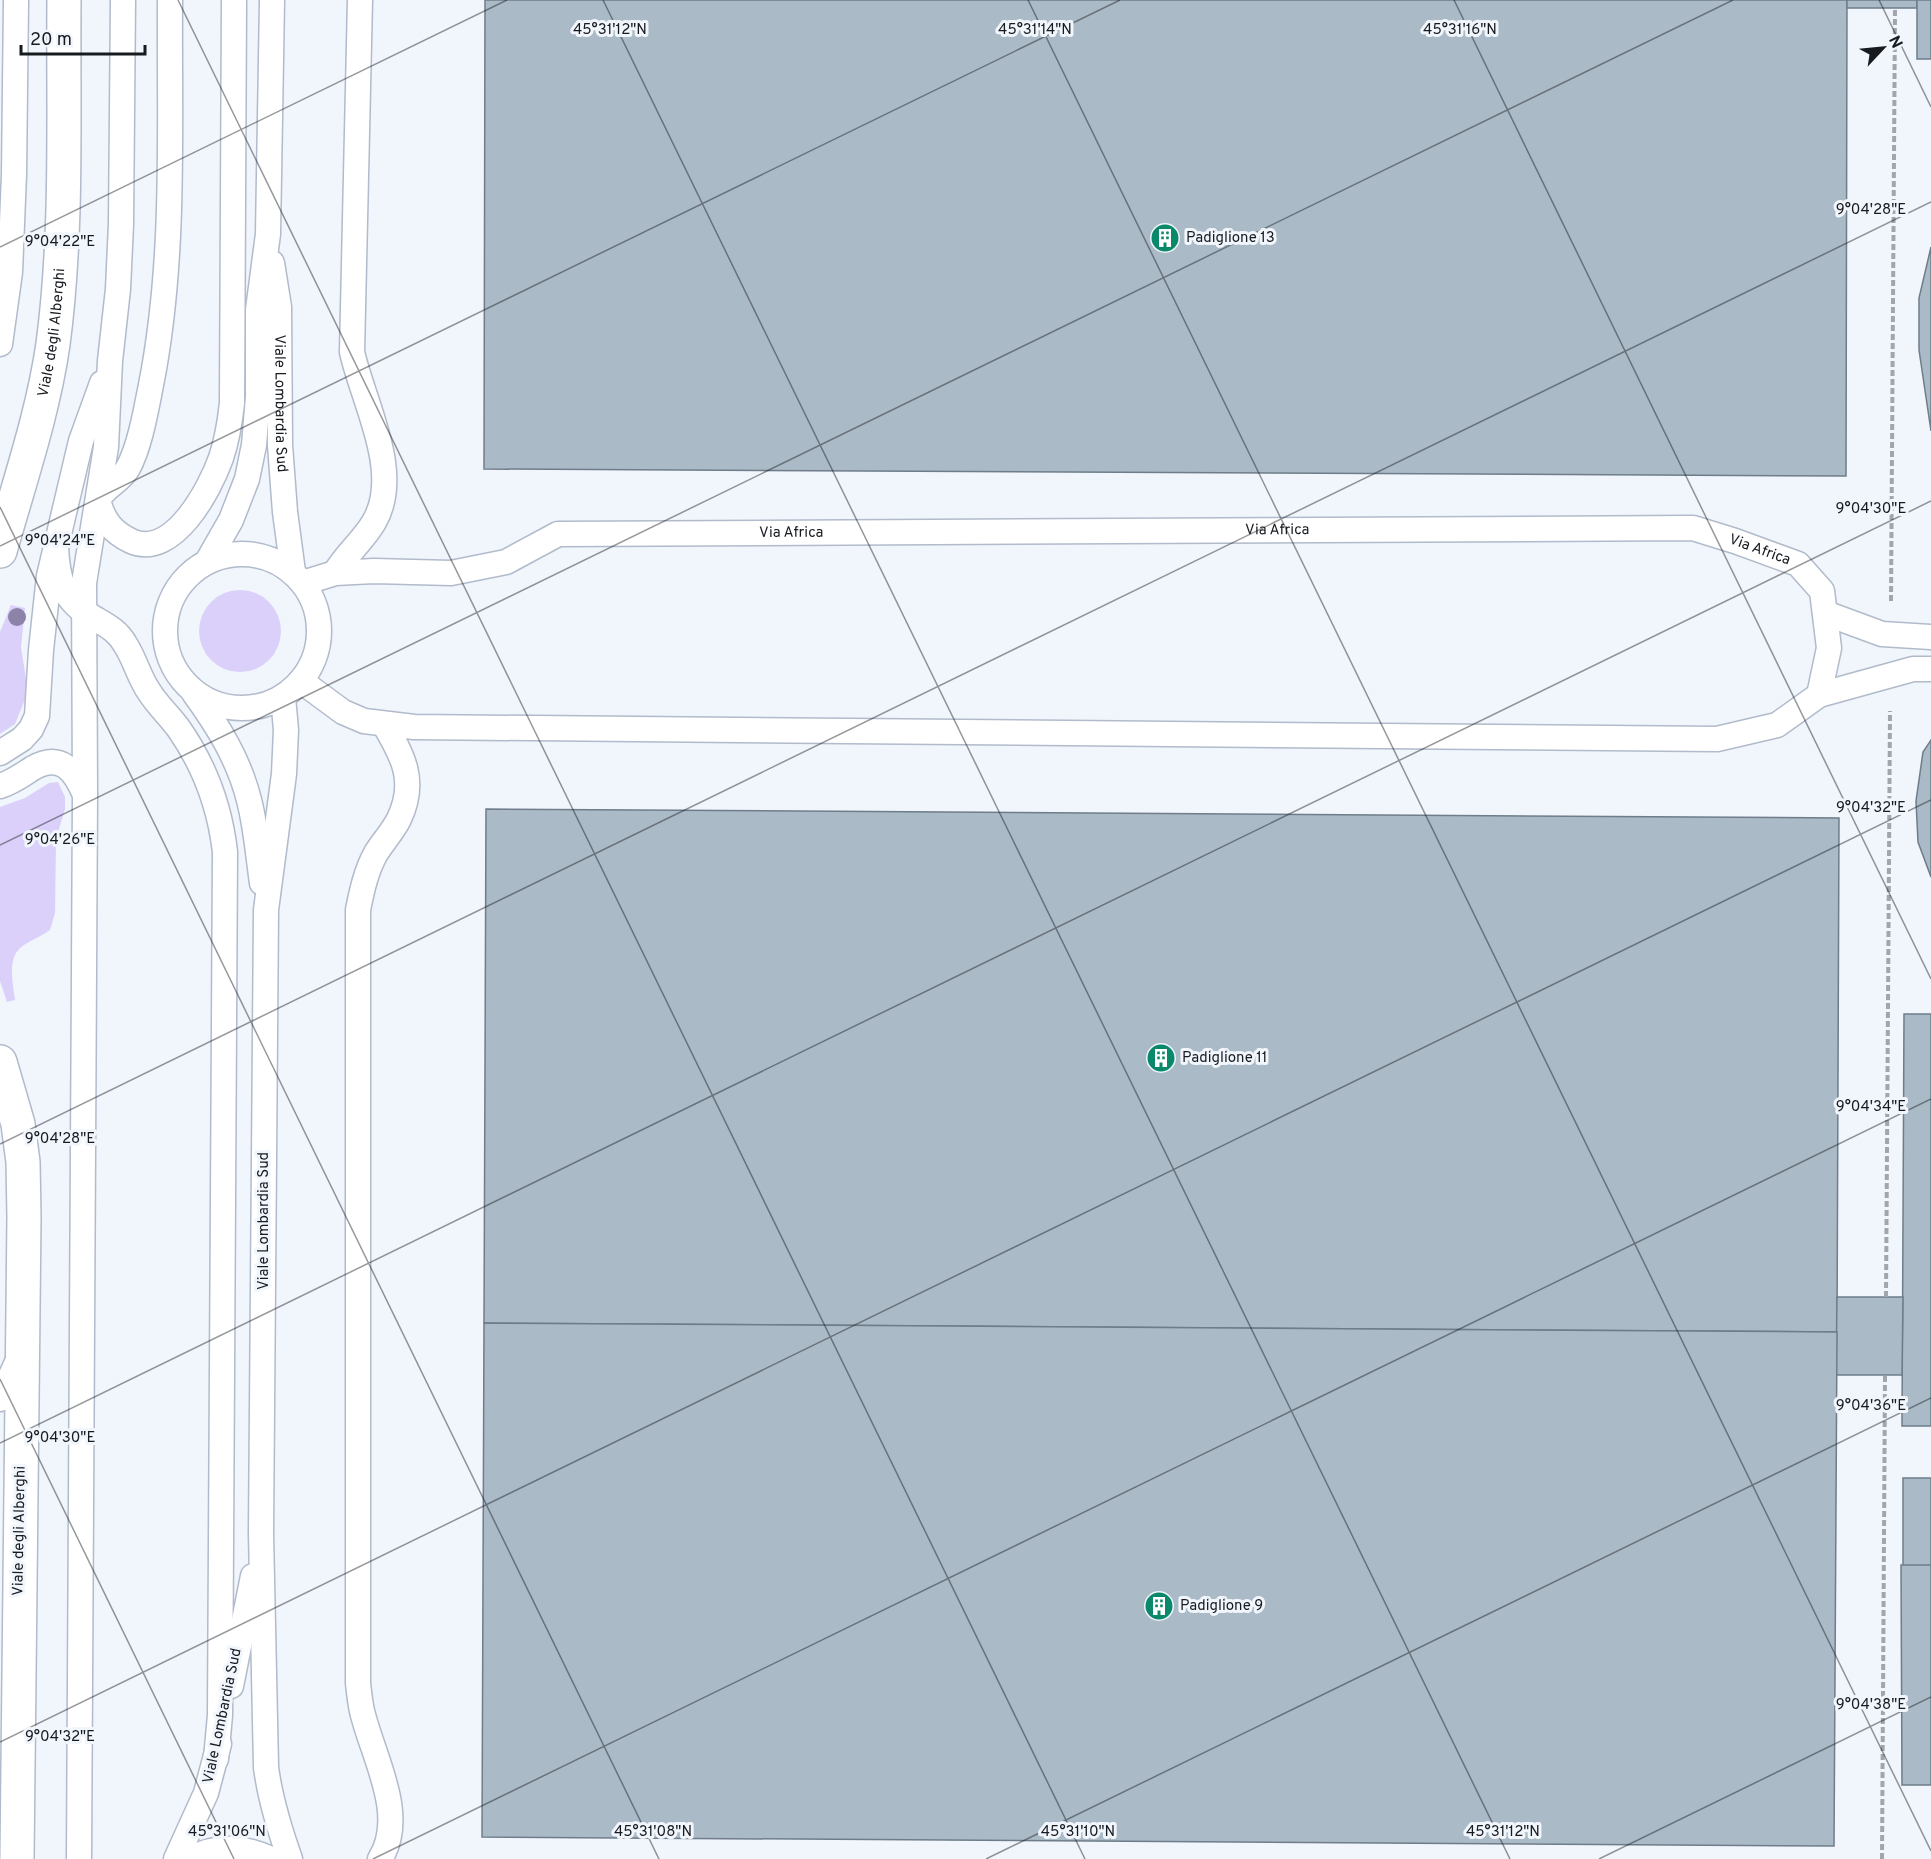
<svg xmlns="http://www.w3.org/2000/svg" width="1931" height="1859" font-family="Overpass,sans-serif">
<rect width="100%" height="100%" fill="#f1f5fc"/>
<!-- green -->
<g fill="#dad0fa">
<circle cx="240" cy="631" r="41"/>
<path d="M11 605 25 608 21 647 28 692 15 724 0 734V632Z"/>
<path d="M58 782 65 797V809L56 839 55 913 50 930C42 936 33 939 24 945 6 956 13 982 15 1000L7 1002 0 981V807L25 798 49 783Z"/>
</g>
<!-- building -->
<g fill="#abbac7" stroke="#6e7d89" stroke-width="1.5">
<path d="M485 0H1847L1846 476 484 469Z"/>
<rect x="1847" y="0" width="70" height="8"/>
<rect x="1917" y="0" width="14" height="59"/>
<path d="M1931 247V431L1919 350V298Z"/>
<path d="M1931 740V877L1918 842 1916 801 1923 752Z"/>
<path d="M486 809 1839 818 1837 1332 484 1323Z"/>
<path d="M1904 1014H1931V1426H1902Z"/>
<path d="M1837 1297H1903L1902 1375H1836Z"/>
<path d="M484 1323 1837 1332 1834 1846 482 1837Z"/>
<rect x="1903" y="1478" width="28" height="221"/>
<path d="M1901 1565H1931V1785H1902Z"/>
</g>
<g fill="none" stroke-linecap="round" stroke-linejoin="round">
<!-- lane casing -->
<g stroke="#b1bbcb" stroke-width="27">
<g id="lane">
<path d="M170 0C169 128 176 258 151 385 146 410 140 446 128 468 120 482 105 486 98 500 103 520 112 532 131 541 173 560 210 489 221 458 227 440 230 422 232 403L234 0"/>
<path id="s1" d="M272 263 279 307 280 445 285 512 293 572"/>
<path d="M0 344 10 272 14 174 16 0"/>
<path d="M56 545C57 579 63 601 94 618 106 625 118 631 125 644 135 659 139 678 150 693 158 706 170 716 179 729 204 765 220 808 225 852L220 1715 216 1759"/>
<circle cx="242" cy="631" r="77"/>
<path d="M207 562 231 520 247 479 254 445 258 397V310L268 234 272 0"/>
<path d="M335 573C346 554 363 541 374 522 403 473 363 402 352 352L360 0"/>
<path id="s2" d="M303 583 335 573 374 571 451 573 506 562 558 534 1693 528 1735 541 1798 564 1822 591 1829 648 1819 695"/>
<path d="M1825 613 1882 634 1931 637"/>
<path d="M301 681 343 712 364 721 414 727 1717 739 1777 725 1819 695 1913 669H1931"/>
<path d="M194 693C218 726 239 760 249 800 256 827 258 855 262 883"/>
<path d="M283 697 286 730 284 774 266 910 261 1533 266 1767C270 1799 279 1828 290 1859"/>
<path d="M0 753 22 739 31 729 37 716 41 650 49 576 81 441 102 383"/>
<path d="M0 786C13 782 22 775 33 768 61 752 75 771 85 795L79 1859"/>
<path d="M85 793 84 583 106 447 110 361 118 289 121 224 123 0"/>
<path d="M0 1399 19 1358"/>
<path d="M231 1686 253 1576"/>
<path d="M176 1859 206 1793 219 1744"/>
<path d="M190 1859C217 1844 243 1846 271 1859"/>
<path d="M380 1859C408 1815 372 1755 362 1711 360 1702 359 1692 358 1683V910C362 890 366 871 376 853 383 842 393 831 399 819 417 781 403 756 384 724"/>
</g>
</g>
<!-- secondary casing -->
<g stroke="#b1bbcb" stroke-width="36">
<g id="secondary">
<path id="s3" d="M0 551C19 483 43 414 53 344 68 231 63 114 64 0"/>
<path d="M0 1062 18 1124 23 1162 24 1217 17 1859"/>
</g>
</g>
<!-- path -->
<g stroke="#a2a6ac" stroke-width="4" stroke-dasharray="6 3" stroke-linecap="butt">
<path d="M1891 601 1895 8"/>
<path d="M1886 1297 1890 711"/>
<path d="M1882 1859 1885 1375"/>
</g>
<!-- lane -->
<use href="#lane" stroke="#fff" stroke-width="24"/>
<!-- secondary -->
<use href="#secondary" stroke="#fff" stroke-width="33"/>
</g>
<!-- trees -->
<circle fill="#8d82a8" cx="17" cy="617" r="9"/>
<!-- ticks -->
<path fill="none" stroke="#171b20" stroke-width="1.5" stroke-opacity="0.45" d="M178 0 1085 1859M603 0 1510 1859M1028 0 1931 1851M1454 0 1931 979M1879 0 1931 107M0 247 507 0M0 507 659 1859M0 546 1120 0M0 845 1733 0M0 1144 1931 202M0 1379 234 1859M0 1443 1931 501M0 1742 1931 800M373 1859 1931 1099M986 1859 1931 1398M1599 1859 1931 1697"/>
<!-- icons -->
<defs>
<g id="building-disc" transform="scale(1.5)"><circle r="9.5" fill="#0a886a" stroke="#f1f5fc"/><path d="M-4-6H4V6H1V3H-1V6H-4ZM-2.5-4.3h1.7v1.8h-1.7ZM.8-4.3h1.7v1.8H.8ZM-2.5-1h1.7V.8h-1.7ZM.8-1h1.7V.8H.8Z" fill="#fff"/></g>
</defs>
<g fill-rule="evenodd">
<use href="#building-disc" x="1165" y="238"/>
<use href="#building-disc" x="1161" y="1058"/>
<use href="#building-disc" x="1159" y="1606"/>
</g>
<g text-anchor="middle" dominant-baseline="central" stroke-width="6" stroke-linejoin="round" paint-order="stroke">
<!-- poi labels -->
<g font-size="15" fill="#171b20" stroke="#f1f5fc" text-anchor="start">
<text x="1186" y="238">Padiglione 13</text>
<text x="1182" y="1058">Padiglione 11</text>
<text x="1180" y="1606">Padiglione 9</text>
</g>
<!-- street labels -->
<g font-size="15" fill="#171b20" stroke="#f1f5fc">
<text stroke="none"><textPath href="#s3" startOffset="225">Viale degli Alberghi</textPath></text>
<text stroke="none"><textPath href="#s1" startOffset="141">Viale Lombardia Sud</textPath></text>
<text stroke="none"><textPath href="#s2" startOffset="984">Via Africa</textPath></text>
<text stroke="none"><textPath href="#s2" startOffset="498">Via Africa</textPath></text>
<text stroke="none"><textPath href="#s2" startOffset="1470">Via Africa</textPath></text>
<text transform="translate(264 1221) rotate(-90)">Viale Lombardia Sud</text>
<text transform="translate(20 1531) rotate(-89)">Viale degli Alberghi</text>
<text transform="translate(223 1716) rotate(-78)">Viale Lombardia Sud</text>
</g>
</g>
<g font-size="15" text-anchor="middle" fill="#171b20" stroke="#f1f5fc" stroke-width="6" stroke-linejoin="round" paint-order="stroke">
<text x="610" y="34">45°31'12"N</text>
<text x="1035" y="34">45°31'14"N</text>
<text x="1460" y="34">45°31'16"N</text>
<text x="1871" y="214">9°04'28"E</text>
<text x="60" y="246">9°04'22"E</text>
<text x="1871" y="513">9°04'30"E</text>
<text x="60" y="545">9°04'24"E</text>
<text x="1871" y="812">9°04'32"E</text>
<text x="60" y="844">9°04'26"E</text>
<text x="1871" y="1111">9°04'34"E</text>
<text x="60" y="1143">9°04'28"E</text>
<text x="1871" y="1410">9°04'36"E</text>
<text x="60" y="1442">9°04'30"E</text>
<text x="1871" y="1709">9°04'38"E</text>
<text x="60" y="1741">9°04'32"E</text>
<text x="227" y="1836">45°31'06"N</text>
<text x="653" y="1836">45°31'08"N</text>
<text x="1078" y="1836">45°31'10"N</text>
<text x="1503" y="1836">45°31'12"N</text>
</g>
<!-- north arrow -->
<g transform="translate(1883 48) rotate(64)" stroke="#f1f5fc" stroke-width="4.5" paint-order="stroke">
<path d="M0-4.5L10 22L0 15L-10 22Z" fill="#171b20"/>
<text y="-9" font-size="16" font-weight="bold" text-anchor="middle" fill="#171b20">N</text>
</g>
<!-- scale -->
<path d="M21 45v9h124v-9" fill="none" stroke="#171b20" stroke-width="3"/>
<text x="30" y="45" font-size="18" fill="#171b20" stroke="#f1f5fc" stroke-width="4.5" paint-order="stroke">20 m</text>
</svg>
